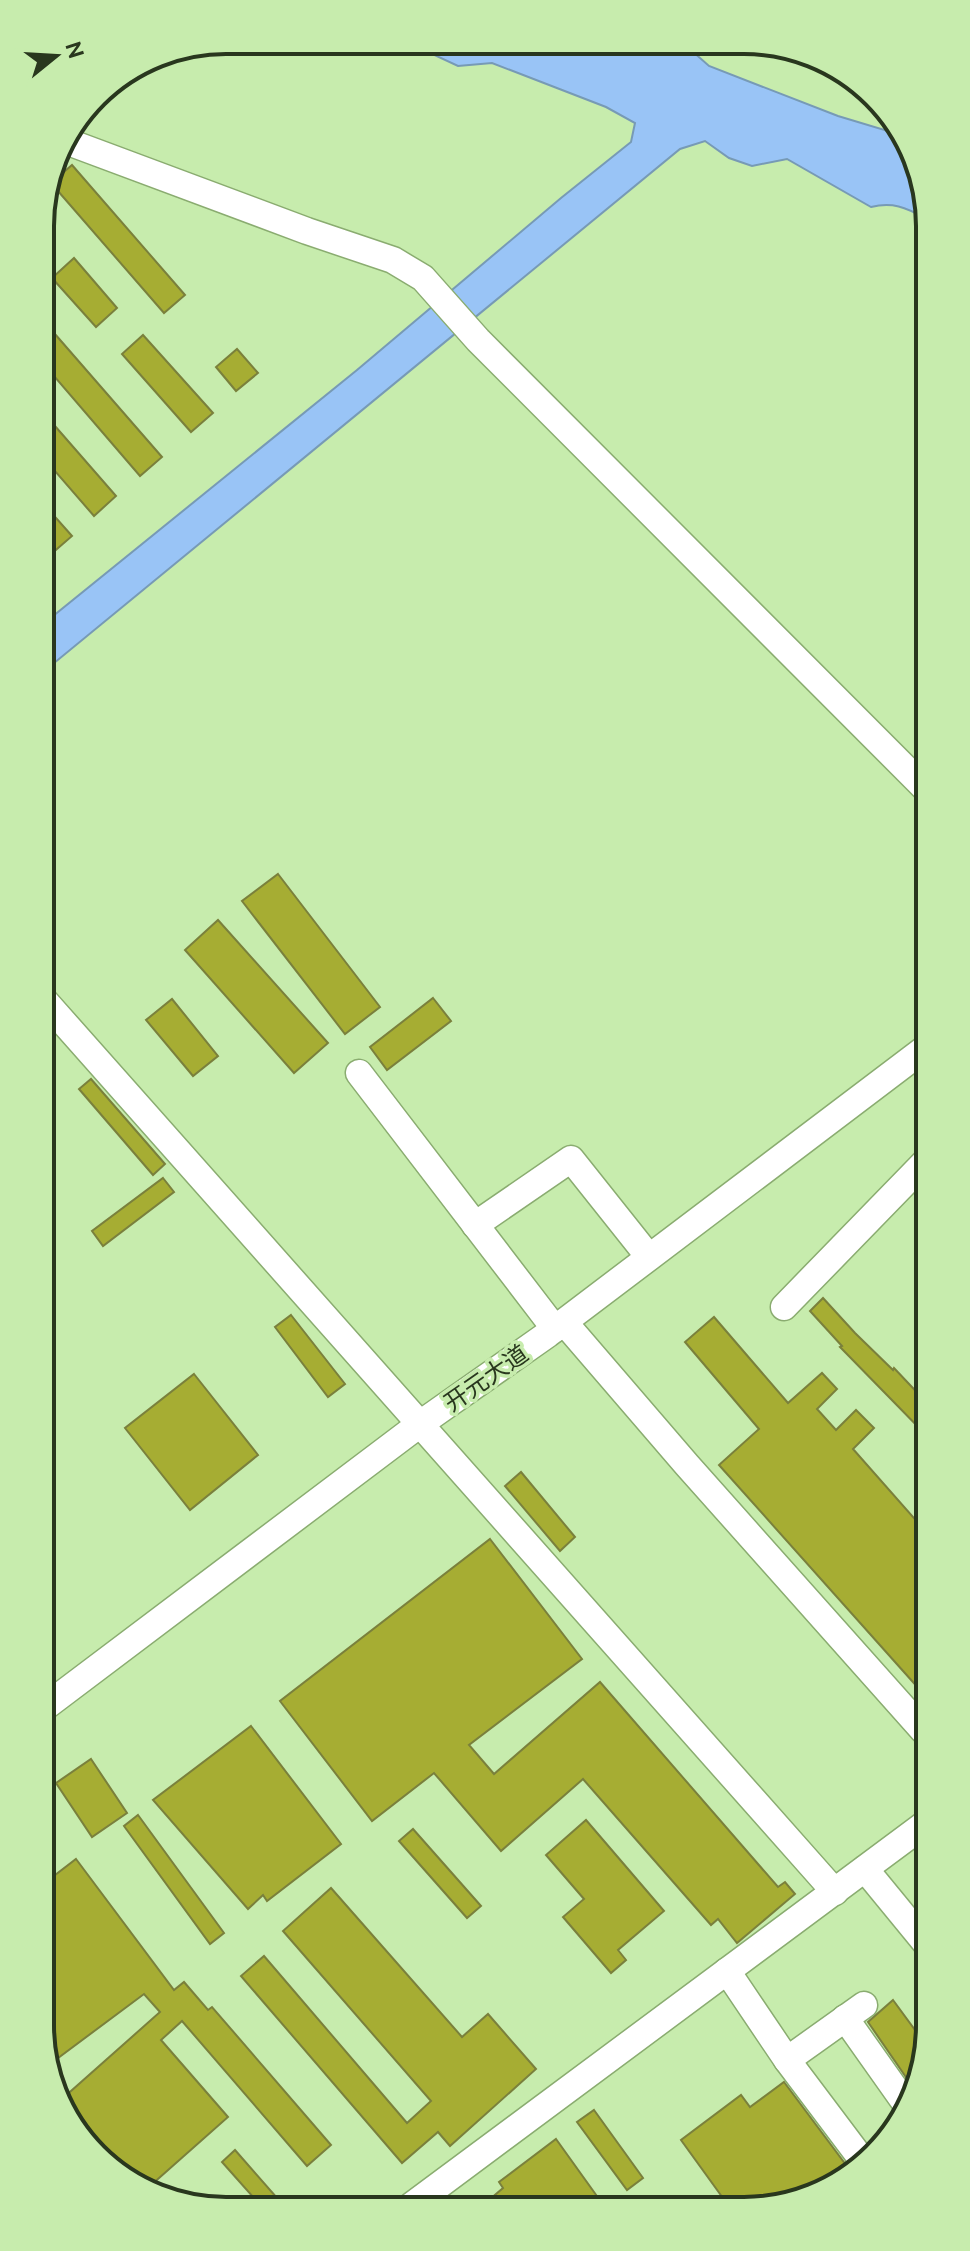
<svg xmlns="http://www.w3.org/2000/svg" width="970" height="2251" font-family="Ubuntu,'Noto Sans SC',sans-serif">
<rect width="100%" height="100%" fill="#c7ecad"/>
<!-- water -->
<path fill="#99c4f6" stroke="#779ab5" stroke-width="2" d="M411 41 630 43 655 53 683 43 709 66 838 116 898 134 924 179V218C906 207 892 202 871 207L787 159 752 166 729 158 705 141 680 149 42 673V625L357 370 561 198 631 142 635 123 606 107 492 63 458 66 417 47Z"/>
<!-- building -->
<g fill="#a6ad33" stroke="#7a803c" stroke-width="2">
<path d="M72 165 185 295 164 313 51 183Z"/>
<path d="M74 258 117 308 96 327 52 278Z"/>
<path d="M41 318 162 457 140 476 41 361Z"/>
<path d="M143 335 213 413 191 432 122 354Z"/>
<path d="M237 349 258 373 236 391 216 367Z"/>
<path d="M41 410 116 496 94 516 41 455Z"/>
<path d="M41 501 72 536 50 555 41 545Z"/>
<path d="M278 874 380 1007 345 1034 242 901Z"/>
<path d="M218 920 328 1043 294 1073 185 950Z"/>
<path d="M433 998 451 1021 387 1070 370 1047Z"/>
<path d="M172 999 218 1056 193 1076 146 1020Z"/>
<path d="M91 1079 165 1164 153 1175 79 1089Z"/>
<path d="M163 1178 174 1192 103 1246 92 1231Z"/>
<path d="M823 1298 855 1333 893 1370 894 1368 928 1404V1437L840 1347 842 1346 810 1311Z"/>
<path d="M291 1315 345 1384 328 1397 275 1327Z"/>
<path d="M714 1317 788 1403 822 1373 837 1389 817 1409 836 1430 856 1410 874 1428 853 1449 928 1534 929 1700 719 1465 759 1429 685 1342Z"/>
<path d="M194 1374 258 1455 190 1510 125 1428Z"/>
<path d="M521 1472 575 1537 560 1551 505 1486Z"/>
<path d="M490 1539 582 1659 469 1745 494 1774 600 1682 778 1887 785 1882 795 1894 737 1943 718 1919 711 1925 583 1779 501 1851 434 1773 372 1821 280 1701Z"/>
<path d="M251 1726 341 1844 267 1901 263 1895 248 1909 153 1800Z"/>
<path d="M91 1759 127 1813 92 1837 56 1783Z"/>
<path d="M138 1815 224 1933 210 1944 124 1826Z"/>
<path d="M586 1820 664 1911 618 1950 626 1960 611 1973 563 1917 584 1899 546 1855Z"/>
<path d="M413 1829 481 1906 467 1918 399 1841Z"/>
<path d="M76 1859 174 1990 184 1982 208 2010 212 2007 331 2145 307 2166 182 2021 161 2040 228 2117 150 2186 95 2157 62 2099 160 2012 144 1994 46 2067V1882Z"/>
<path d="M331 1888 462 2037 488 2014 536 2069 450 2146 438 2132 402 2163 241 1976 264 1956 407 2123 431 2101 283 1931Z"/>
<path d="M893 2000 926 2045 910 2083 868 2022Z"/>
<path d="M784 2082 849 2169 791 2205H728L681 2140 741 2095 750 2107Z"/>
<path d="M594 2110 643 2178 627 2190 577 2122Z"/>
<path d="M556 2139 604 2206H482L503 2188 499 2182Z"/>
<path d="M235 2150 285 2207H262L222 2162Z"/>
</g>
<g fill="none" stroke-linecap="round" stroke-linejoin="round">
<!-- minor casing -->
<g stroke="#8aac70" stroke-width="29">
<g id="minor">
<path d="M63 140 307 231 393 260 423 278 478 340 926 789"/>
<path d="M43 999 835 1892"/>
<path d="M359 1073 555 1329"/>
<path d="M475 1225 571 1159 649 1257"/>
<path d="M784 1307 927 1160"/>
<path d="M564 1322 687 1465 923 1730"/>
<path d="M45 1707 420 1424 548 1334 927 1047"/>
<path d="M865 1869 929 1947"/>
<path d="M727 1971 787 2060 863 2161"/>
<path d="M845 2018 903 2100"/>
<path d="M787 2060 864 2005"/>
<path d="M411 2206 929 1821"/>
</g>
</g>
<!-- minor -->
<use href="#minor" stroke="#fff" stroke-width="26"/>
</g>
<g text-anchor="middle" dominant-baseline="central" stroke-width="7" stroke-linejoin="round" paint-order="stroke">
<!-- street labels -->
<g font-size="24" fill="#29371e" stroke="#c7ecad">
<text transform="translate(486 1378) rotate(-35)">开元大道</text>
</g>
</g>
<!-- crop -->
<path d="M0 0H970V2251H0ZM226 54H744A172 172 0 0 1 916 226V2025A172 172 0 0 1 744 2197H226A172 172 0 0 1 54 2025V226A172 172 0 0 1 226 54Z" fill="#c7ecad" fill-rule="evenodd"/>
<path fill="none" stroke="#29371e" stroke-width="4" d="M226 54H744A172 172 0 0 1 916 226V2025A172 172 0 0 1 744 2197H226A172 172 0 0 1 54 2025V226A172 172 0 0 1 226 54Z"/>
<!-- north arrow -->
<g transform="translate(56 56) rotate(72)" stroke="#c7ecad" stroke-width="6" paint-order="stroke">
<path d="M0-6L14 30L0 20L-14 30Z" fill="#29371e"/>
<text y="-12" font-size="22" font-weight="bold" text-anchor="middle" fill="#29371e">N</text>
</g>
</svg>
